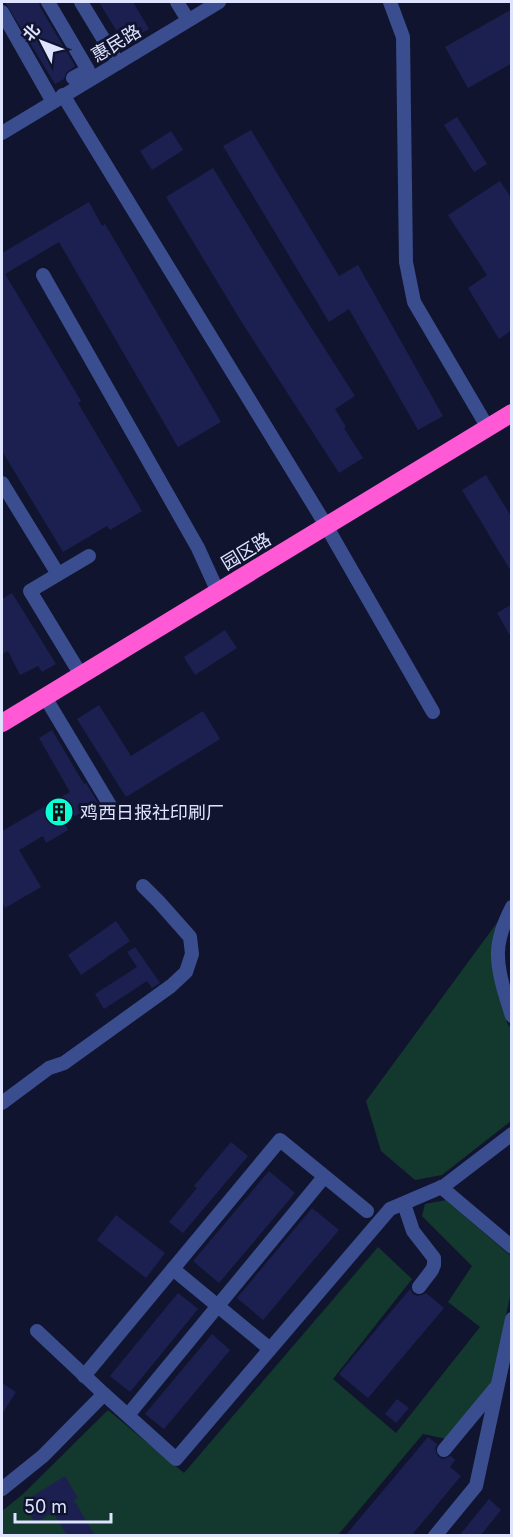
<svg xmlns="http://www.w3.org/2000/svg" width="513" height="1537" font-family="Inter,'Noto Sans SC',sans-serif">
<rect width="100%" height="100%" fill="#11142e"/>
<!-- green -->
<g fill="#13382d">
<path d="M499 920 493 960 507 1023 511 1029V1121L442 1175 415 1180 381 1151 366 1101Z"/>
<path d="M446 1200 511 1256V1291L493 1381 447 1439 423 1434 338 1535 2 1536V1511L23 1494 108 1410 184 1473 378 1247 412 1279 333 1379 396 1433 480 1327 448 1302 472 1266 422 1216 425 1204Z"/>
</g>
<!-- building -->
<g fill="#1c2050">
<path d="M5 2H39L40 7 75 66 66 73 64 79 55 84Z"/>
<path d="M99 2H133L149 29 124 43Z"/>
<path d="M512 9V63L468 88 445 47Z"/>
<path d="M457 117 487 164 474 172 444 125Z"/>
<path d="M251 130 339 276 358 265 443 416 418 430 349 309 329 322 223 146Z"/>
<path d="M171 131 183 150 152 170 140 151Z"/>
<path d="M213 168 293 299 355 396 335 409 346 427 344 428 363 458 339 473 241 321 166 197Z"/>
<path d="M500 181 512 199V330L499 339 468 288 487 275 448 215Z"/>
<path d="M89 202 102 226 105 224 221 422 178 447 59 242 5 274 81 401 78 403 142 511 110 530 107 526 63 552 2 451V253Z"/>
<path d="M486 475 512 518V573L462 490Z"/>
<path d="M12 593 56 664 42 672 38 666 20 675 8 651 2 654V599Z"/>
<path d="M512 604V639L497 613Z"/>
<path d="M225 630 237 648 195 675 184 657Z"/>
<path d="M99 705 131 756 203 711 220 739 126 797 77 719Z"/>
<path d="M52 730 84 784 86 783 98 803 64 822 68 830 46 843 43 836 19 850 41 887 5 908 2 902V831L70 792 39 738Z"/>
<path d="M116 921 130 941 81 975 68 955Z"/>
<path d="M135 947 160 983 152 988 147 981 104 1009 95 994 137 967 127 952Z"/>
<path d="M231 1142 248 1156 183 1233 169 1222 197 1188 194 1186Z"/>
<path d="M269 1171 295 1193 219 1283 193 1261Z"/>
<path d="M312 1208 339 1230 263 1320 237 1298Z"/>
<path d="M116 1215 165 1253 146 1278 97 1240Z"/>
<path d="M410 1289 413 1294 417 1296 422 1295 426 1293 444 1308 368 1398 339 1374Z"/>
<path d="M178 1293 198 1309 130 1392 110 1376Z"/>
<path d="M212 1334 230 1350 164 1429 145 1414Z"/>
<path d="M2 1383 16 1392 2 1414Z"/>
<path d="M397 1399 409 1408 396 1423 385 1414Z"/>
<path d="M428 1437 437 1444 435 1449 438 1456 443 1459 451 1456 455 1460 450 1467 461 1476 411 1536H345Z"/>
<path d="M65 1476 78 1498 74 1500 95 1536H67L53 1512 35 1523 23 1502Z"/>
<path d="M489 1499 501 1510 480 1536H459Z"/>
</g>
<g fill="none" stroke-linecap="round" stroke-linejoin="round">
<!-- minor -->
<g stroke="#3a4e8f" stroke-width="14">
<path d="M48 2 88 70 73 78"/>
<path d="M81 2 118 63"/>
<path d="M177 2 188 20"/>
<path d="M390 2 403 37 406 262 414 302 488 428"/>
<path d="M2 12 53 102"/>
<path d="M63 95 324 522 433 712"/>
<path d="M2 133 219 2"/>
<path d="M43 275 198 548 218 592"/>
<path d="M2 483 58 574"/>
<path d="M81 675 30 591 89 556"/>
<path d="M45 697 111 807"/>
<path d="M512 907C507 917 502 928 500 938 493 961 505 994 512 1016"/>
<path d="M2 1103 49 1068 64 1063 171 986 186 972 192 954 190 937 159 902 143 886"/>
<path d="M441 1187 512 1247"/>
<path d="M404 1204 413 1231 434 1258V1265L432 1270 419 1287"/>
<path d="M173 1269 270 1349"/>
<path d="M37 1331 104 1394"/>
<path d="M84 1376 280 1140 367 1211"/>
<path d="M128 1415 324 1177"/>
<path d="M444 1450 497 1386"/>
<path d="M2 1489 43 1456 104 1394 176 1459 390 1209 444 1186 512 1134"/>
<path d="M435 1536 476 1486 512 1319"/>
</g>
<!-- highway -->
<path stroke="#ff59d6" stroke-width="18" d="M2 723 512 413"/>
</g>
<!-- icons -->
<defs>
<g id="building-disc" transform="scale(1.5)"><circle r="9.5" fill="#0affd5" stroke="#11142e"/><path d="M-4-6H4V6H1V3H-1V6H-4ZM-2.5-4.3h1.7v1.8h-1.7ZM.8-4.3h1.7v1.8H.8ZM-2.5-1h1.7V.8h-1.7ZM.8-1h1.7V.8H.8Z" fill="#111"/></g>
</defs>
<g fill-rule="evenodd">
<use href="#building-disc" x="59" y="812"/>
</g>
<g text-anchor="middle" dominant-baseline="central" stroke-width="6" stroke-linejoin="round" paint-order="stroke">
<!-- street labels -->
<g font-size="18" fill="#dee3ff" stroke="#11142e">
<text transform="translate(116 43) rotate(-31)">惠民路</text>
<text transform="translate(246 551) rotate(-31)">园区路</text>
</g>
<!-- poi labels -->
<g font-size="18" fill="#dee3ff" stroke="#11142e" text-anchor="start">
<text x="80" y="812">鸡西日报社印刷厂</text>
</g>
</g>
<!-- border -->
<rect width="513" height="1537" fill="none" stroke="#dee3ff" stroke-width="6"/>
<!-- north arrow -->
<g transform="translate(42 42) rotate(312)" stroke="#11142e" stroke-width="4.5" paint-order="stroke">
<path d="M0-4.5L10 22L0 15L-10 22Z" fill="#dee3ff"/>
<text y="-9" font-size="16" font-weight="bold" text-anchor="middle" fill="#dee3ff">北</text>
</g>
<!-- scale -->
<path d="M15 1513v9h96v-9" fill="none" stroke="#dee3ff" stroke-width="3"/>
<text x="24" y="1513" font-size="18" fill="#dee3ff" stroke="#11142e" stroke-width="4.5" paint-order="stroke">50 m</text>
</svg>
